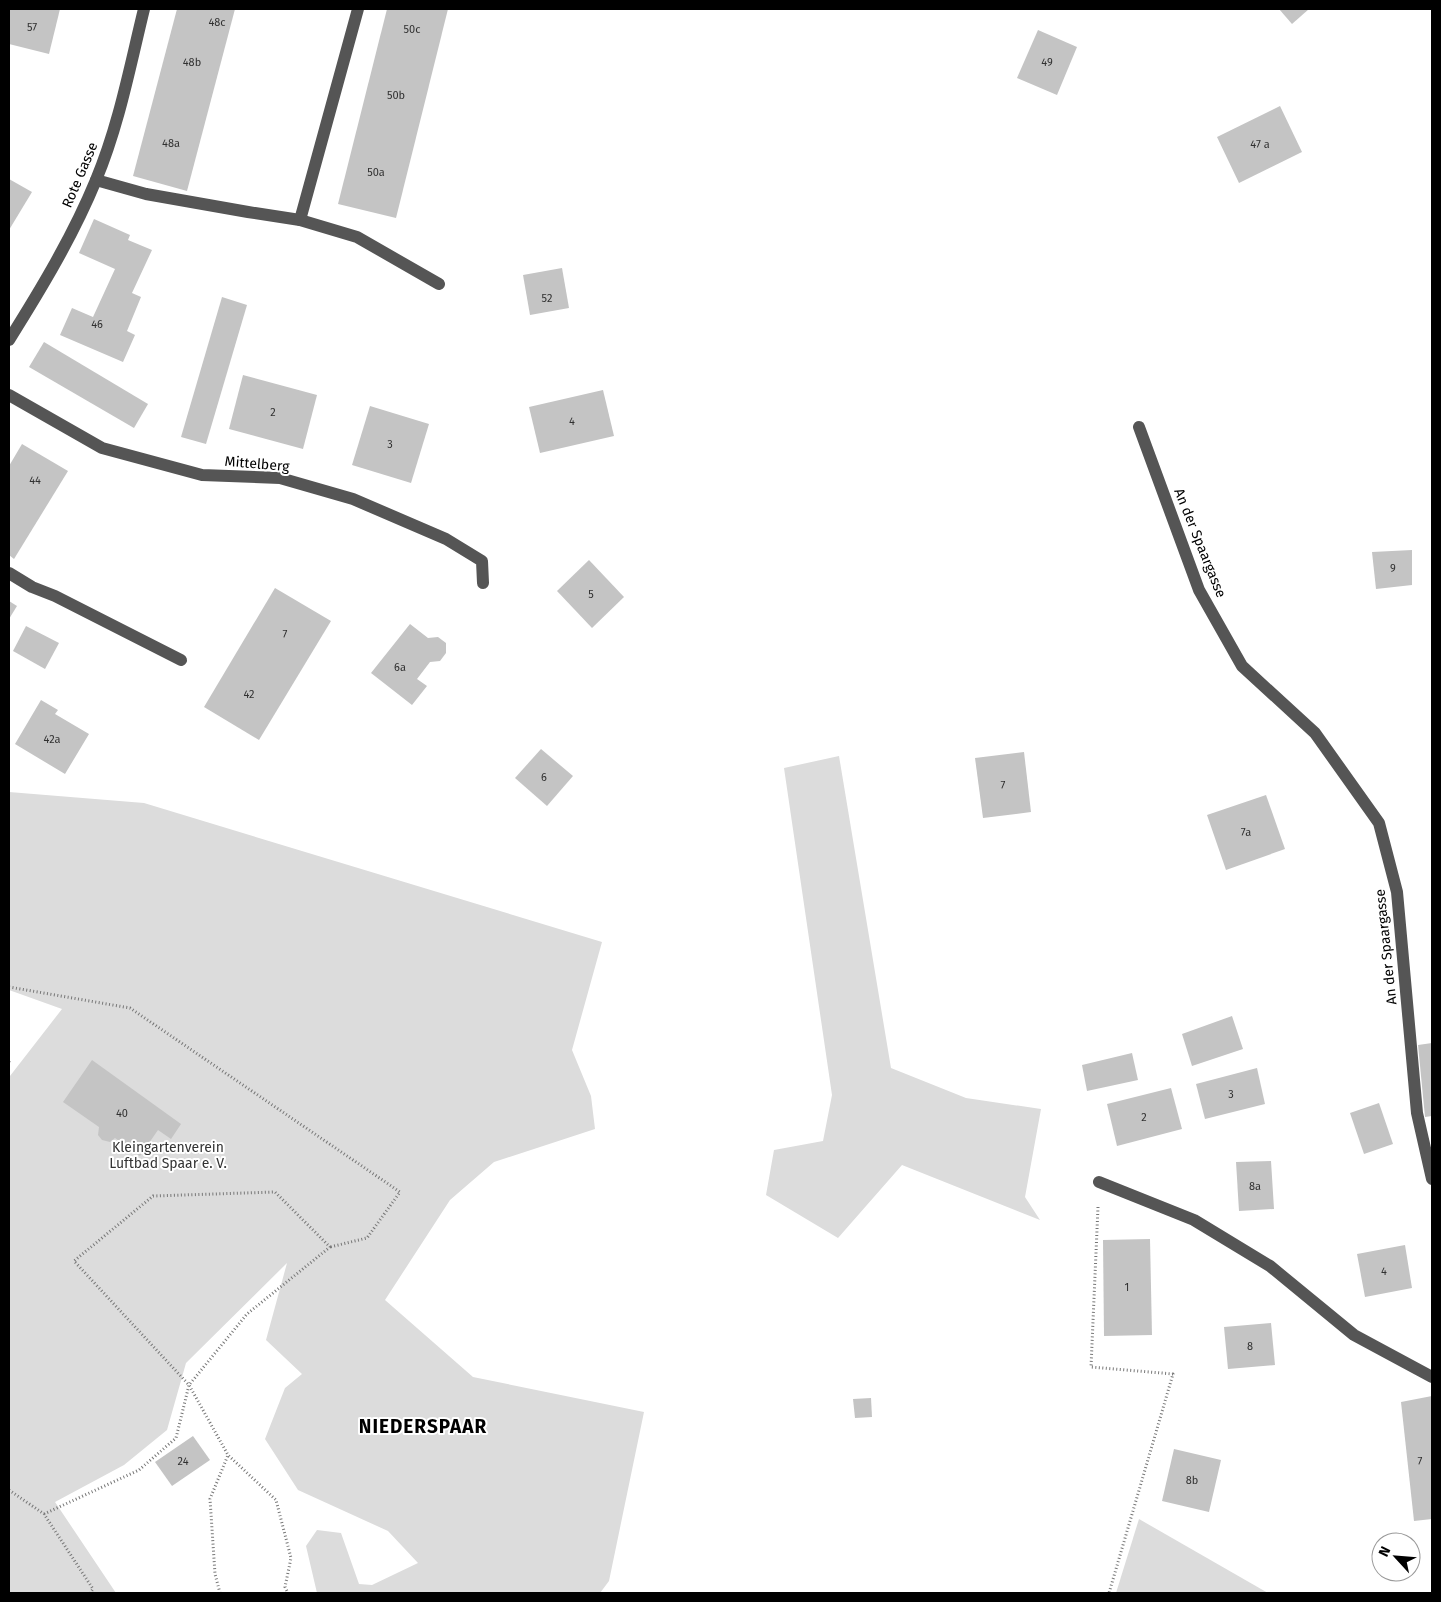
<svg xmlns="http://www.w3.org/2000/svg" width="1441" height="1602" font-family="'Fira Sans',sans-serif">
<rect width="100%" height="100%" fill="#fff"/>
<!-- green -->
<g fill="#dcdcdc">
<path d="M839 756 891 1068 966 1098 1041 1109 1025 1197 1040 1220 902 1165 838 1238 766 1195 774 1150 823 1141 832 1095 784 768Z"/>
<path d="M9 792 144 803 602 942 572 1050 591 1096 595 1129 494 1162 450 1200 385 1300 473 1377 644 1412 609 1581 600 1593H317L306 1546 317 1530 341 1533 359 1584 372 1585 418 1563 388 1531 298 1490 265 1439 285 1388 302 1374 266 1340 287 1263 186 1363 167 1430 124 1465 55 1502 116 1593H9V1075L10 1076 62 1009 9 990Z"/>
<path d="M1139 1519 1268 1593H1116Z"/>
</g>
<!-- building -->
<g fill="#c4c4c4">
<path d="M9 9H60L49 54 9 44Z"/>
<path d="M177 9H235L187 191 133 176Z"/>
<path d="M387 9H448L396 218 338 204Z"/>
<path d="M1279 9H1309L1292 24Z"/>
<path d="M1038 30 1077 47 1057 95 1017 78Z"/>
<path d="M1280 106 1302 152 1239 183 1217 137Z"/>
<path d="M9 179 32 192 9 230Z"/>
<path d="M94 219 130 235 128 240 152 250 132 293 141 297 127 331 135 335 123 362 60 335 72 308 93 317 115 269 79 253Z"/>
<path d="M562 268 569 308 530 315 523 275Z"/>
<path d="M222 297 247 305 206 444 181 437Z"/>
<path d="M44 342 148 404 134 428 29 367Z"/>
<path d="M243 375 317 395 303 449 229 429Z"/>
<path d="M603 390 614 436 540 453 529 407Z"/>
<path d="M370 406 429 424 411 483 352 465Z"/>
<path d="M22 444 68 471 14 559 9 555V466Z"/>
<path d="M1412 550V585L1376 589 1372 552Z"/>
<path d="M589 560 624 597 592 628 557 591Z"/>
<path d="M275 588 331 621 259 740 204 707Z"/>
<path d="M9 601 17 606 9 619Z"/>
<path d="M410 624 428 638 438 637 446 643V653L440 661 430 662 417 679 427 686 412 705 371 673Z"/>
<path d="M26 626 59 643 45 669 13 651Z"/>
<path d="M41 700 58 710 55 714 89 734 65 774 15 744Z"/>
<path d="M541 749 573 776 547 806 515 778Z"/>
<path d="M1024 752 1031 812 983 818 975 758Z"/>
<path d="M1266 795 1285 849 1226 870 1207 815Z"/>
<path d="M1232 1016 1243 1049 1192 1066 1182 1034Z"/>
<path d="M1432 1043V1116L1425 1117 1418 1045Z"/>
<path d="M1132 1053 1138 1080 1087 1091 1082 1065Z"/>
<path d="M92 1060 181 1124 171 1139 158 1130 140 1156 115 1138 110 1142 102 1140 98 1135 99 1127 63 1102Z"/>
<path d="M1257 1068 1265 1104 1205 1119 1196 1084Z"/>
<path d="M1171 1088 1182 1129 1117 1146 1107 1104Z"/>
<path d="M1379 1103 1393 1144 1364 1154 1350 1113Z"/>
<path d="M1271 1161 1274 1209 1239 1211 1236 1162Z"/>
<path d="M1150 1239 1152 1335 1104 1336 1103 1240Z"/>
<path d="M1405 1245 1412 1288 1365 1297 1357 1254Z"/>
<path d="M1271 1323 1275 1365 1228 1369 1224 1327Z"/>
<path d="M1432 1396V1519L1414 1521 1401 1402Z"/>
<path d="M871 1398 872 1417 855 1418 853 1399Z"/>
<path d="M193 1436 210 1460 172 1486 155 1462Z"/>
<path d="M1174 1449 1221 1460 1209 1512 1162 1501Z"/>
</g>
<g fill="none" stroke-linecap="round" stroke-linejoin="round">
<!-- path -->
<g stroke="#777" stroke-width="3" stroke-dasharray="1 2.5" stroke-linecap="butt">
<path d="M9 987 130 1008 400 1192 367 1238 330 1247"/>
<path d="M9 1062 11 1064"/>
<path d="M1098 1207 1091 1367 1173 1374 1109 1593"/>
<path d="M9 1490 44 1514 93 1589 90 1593"/>
<path d="M44 1514 139 1470 176 1438 189 1385 74 1261 153 1196 275 1192 330 1247 247 1314 189 1385 228 1455 276 1500 291 1558 285 1587 288 1593"/>
<path d="M220 1593 215 1574 210 1499 228 1455"/>
</g>
<!-- minor -->
<g stroke="#555" stroke-width="12">
<path d="M96 180 146 194 248 212 300 220 357 237 439 284"/>
<path d="M300 220 358 9"/>
<path d="M9 340C41 289 73 236 96 180 119 125 130 66 144 9"/>
<path d="M9 395 102 448 202 475 280 478 353 499 446 539 482 561 483 583"/>
<path d="M1139 427 1199 590 1242 666 1315 733 1379 823 1397 892 1417 1113 1432 1179"/>
<path d="M9 573 32 587 55 596 181 660"/>
<path d="M1099 1182 1194 1220 1270 1266 1354 1335 1432 1377"/>
</g>
</g>
<g text-anchor="middle" dominant-baseline="central" stroke-width="4" stroke-linejoin="round" paint-order="stroke">
<!-- number labels -->
<g font-size="11" fill="#313131">
<text x="217" y="22">48c</text>
<text x="32" y="27">57</text>
<text x="412" y="29">50c</text>
<text x="192" y="62">48b</text>
<text x="1047" y="62">49</text>
<text x="396" y="95">50b</text>
<text x="171" y="143">48a</text>
<text x="1260" y="144">47 a</text>
<text x="376" y="172">50a</text>
<text x="547" y="298">52</text>
<text x="97" y="324">46</text>
<text x="273" y="412">2</text>
<text x="572" y="421">4</text>
<text x="390" y="444">3</text>
<text x="35" y="480">44</text>
<text x="1393" y="568">9</text>
<text x="591" y="594">5</text>
<text x="285" y="634">7</text>
<text x="400" y="667">6a</text>
<text x="249" y="694">42</text>
<text x="52" y="739">42a</text>
<text x="544" y="777">6</text>
<text x="1003" y="785">7</text>
<text x="1246" y="832">7a</text>
<text x="1231" y="1094">3</text>
<text x="122" y="1113">40</text>
<text x="1144" y="1117">2</text>
<text x="1255" y="1186">8a</text>
<text x="1384" y="1271">4</text>
<text x="1127" y="1287">1</text>
<text x="1250" y="1346">8</text>
<text x="183" y="1461">24</text>
<text x="1420" y="1461">7</text>
<text x="1192" y="1480">8b</text>
</g>
<!-- street labels -->
<g font-size="14" fill="#000" stroke="#fff">
<text transform="translate(80 175) rotate(-67)">Rote Gasse</text>
<text transform="translate(257 464) rotate(5)">Mittelberg</text>
<text transform="translate(1200 543) rotate(68)">An der Spaargasse</text>
<text transform="translate(1386 947) rotate(-96)">An der Spaargasse</text>
</g>
<!-- park labels -->
<g font-size="14" fill="#333" stroke="#fff">
<text x="168" y="1147">Kleingartenverein<tspan x="168" dy="16">Luftbad Spaar e. V.</tspan></text>
</g>
<!-- district labels -->
<g font-size="19" font-weight="bold" letter-spacing="1" fill="#000" stroke="#fff">
<text x="423" y="1426">NIEDERSPAAR</text>
</g>
</g>
<!-- border -->
<rect width="1441" height="1602" fill="none" stroke="#000000" stroke-width="20"/>
<!-- north arrow -->
<g transform="translate(1396 1557) rotate(296)"><circle r="24" fill="#ffffff" stroke="#999999"/>
<path d="M0-4L9 19L0 12L-9 19Z" fill="#000000"/>
<text y="-8" font-size="14" font-weight="bold" text-anchor="middle" fill="#000000">N</text>
</g>
</svg>
